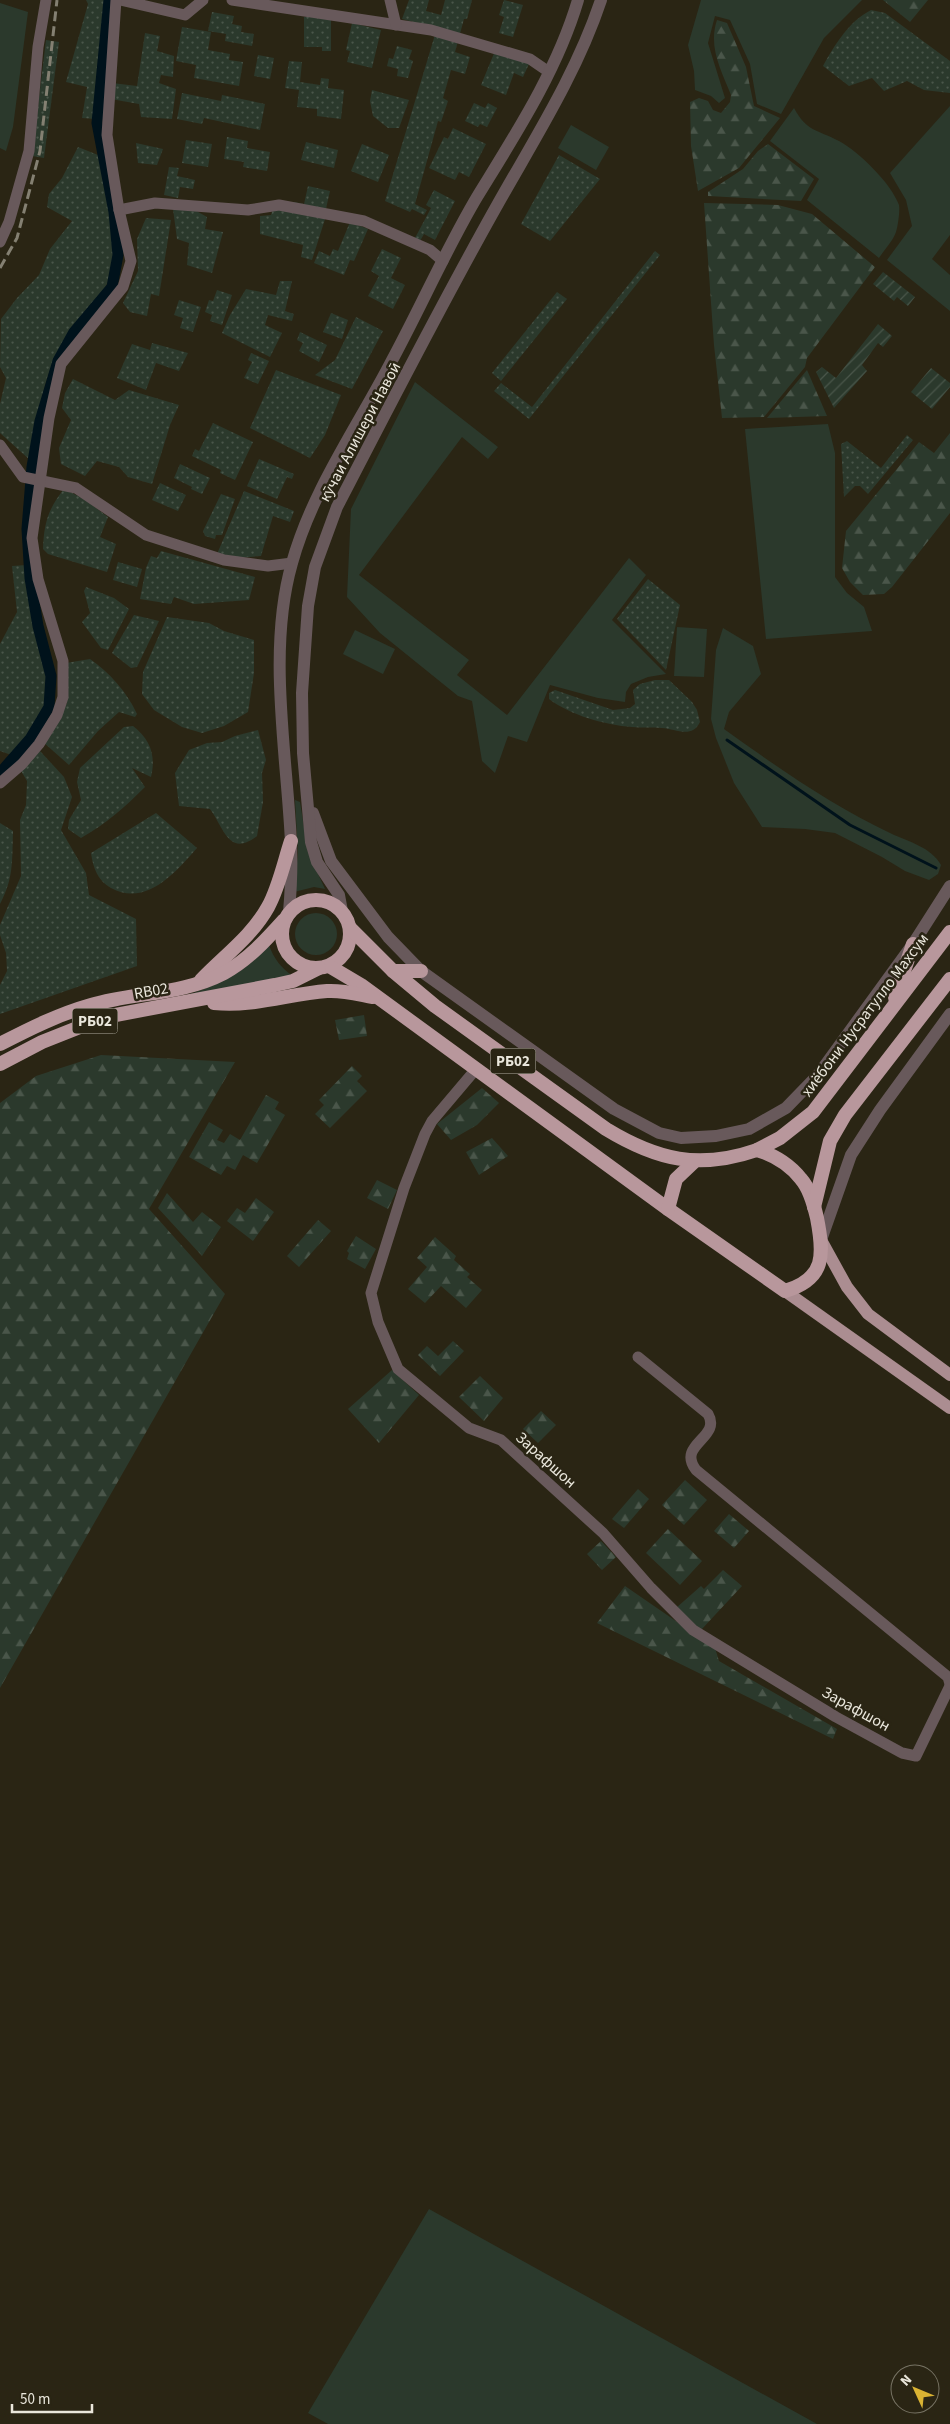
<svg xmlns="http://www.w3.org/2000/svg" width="950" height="2424" font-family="'Source Sans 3',sans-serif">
<defs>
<pattern id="forest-firs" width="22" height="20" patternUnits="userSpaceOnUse" patternTransform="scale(1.25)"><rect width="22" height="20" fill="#2b392c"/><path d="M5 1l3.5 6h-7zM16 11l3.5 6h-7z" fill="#4a564a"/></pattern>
<pattern id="park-dots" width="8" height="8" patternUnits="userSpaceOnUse" patternTransform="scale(1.25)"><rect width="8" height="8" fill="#2b392c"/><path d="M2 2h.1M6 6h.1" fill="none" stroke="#4a564a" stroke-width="1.8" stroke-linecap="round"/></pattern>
<pattern id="garden-furrows" width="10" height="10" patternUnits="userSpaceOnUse" patternTransform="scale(1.25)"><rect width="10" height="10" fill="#2b392c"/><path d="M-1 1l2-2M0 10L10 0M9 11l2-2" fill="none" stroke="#4a564a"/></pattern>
</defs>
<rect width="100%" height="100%" fill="#2a2514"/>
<!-- grass -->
<g fill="#2b392c">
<path d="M701 0H862L824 38 781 114 757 104 750 64 730 20 715 16 708 43 725 98 719 103 711 96 695 90 694 71 688 45Z"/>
<path d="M0 3 28 12 13 127 6 151 0 148Z"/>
<path d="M950 106V235L932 259 950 275V311L887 260 912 226 906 200 890 173Z"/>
<path d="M794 108C807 132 816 129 839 141 859 152 891 183 899 205 900 211 898 226 896 232 893 241 884 250 879 258L807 200 819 179 770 141Z"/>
<path d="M571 125 609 147 596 170 558 148Z"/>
<path d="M415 382 498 447 488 459 462 437 359 575 469 660 457 675 507 715 629 558 646 575 612 620 666 674 648 677 631 684 626 692 625 702 598 698 550 685 527 742 508 736 495 773 482 761 472 701 458 696 380 633 347 597 351 509Z"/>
<path d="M828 424 835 453V577L847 593 864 607 872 631 766 639 745 429Z"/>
<path d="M677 627 707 629 704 677 674 676Z"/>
<path d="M723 628 753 646 761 674 729 712 724 729C777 767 831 805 890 833 909 842 931 847 941 865L938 874 929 880 905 871 882 857 835 833 805 829 762 827 734 783 716 738 711 719 716 650Z"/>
<path d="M355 630 395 649 383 674 343 654Z"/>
<path d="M295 800 300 802 308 852 325 889 314 887 294 892 298 853Z"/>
<circle cx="316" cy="934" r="21"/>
<path d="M269 945C274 959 281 968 293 976L187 995C220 984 246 972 269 945Z"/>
<path d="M429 2209 817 2424H328L308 2413Z"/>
</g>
<!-- forest -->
<g fill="url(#forest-firs)">
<path d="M883 0H928L910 22Z"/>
<path d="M717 20 727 23 746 67 754 106 780 118 739 168 698 191 691 146 690 102 699 98 708 101 713 110 721 113 730 102 731 95C721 70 708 47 717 20Z"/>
<path d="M768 144 814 179 801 201 708 196V192L743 169 758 151Z"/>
<path d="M704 203 778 205 812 214 875 267 807 358 805 367 764 417 722 418 714 345Z"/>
<path d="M807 370 827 416 767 418Z"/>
<path d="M950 433V513L892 587 884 594 863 595 850 582 842 568 846 531 919 442 934 453Z"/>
<path d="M364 1015 367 1036 339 1040 335 1020Z"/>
<path d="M101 1055 235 1062 149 1209 225 1294 0 1688V1103L36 1076Z"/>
<path d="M352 1066 362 1076 357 1081 367 1091 330 1128 315 1114 324 1105 319 1100Z"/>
<path d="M482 1088 499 1103 477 1125 451 1140 437 1124Z"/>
<path d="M266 1095 279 1102 275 1109 285 1115 257 1163 243 1155 235 1170 227 1166 221 1175 189 1157 209 1122 223 1130 217 1140 224 1143 230 1134 240 1140Z"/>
<path d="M492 1138 508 1156 479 1175 466 1152Z"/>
<path d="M377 1180 397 1190 388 1209 367 1198Z"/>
<path d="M167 1193 193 1222 202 1212 221 1227 202 1256 158 1208Z"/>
<path d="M256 1198 274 1212 253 1241 227 1221 237 1208 245 1213Z"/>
<path d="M318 1220 331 1231 299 1267 287 1256Z"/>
<path d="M356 1236 376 1249 365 1269 347 1259 349 1253 347 1251Z"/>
<path d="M435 1237 456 1256 454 1260 470 1274 467 1277 482 1290 466 1308 441 1286 425 1303 408 1289 427 1267 417 1258Z"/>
<path d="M453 1341 464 1351 440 1376 418 1355 427 1346 438 1356Z"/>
<path d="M392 1370 419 1395 379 1443 348 1409Z"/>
<path d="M480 1376 503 1398 484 1421 459 1397Z"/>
<path d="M541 1411 556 1425 538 1443 523 1429Z"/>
<path d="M685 1480 707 1500 684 1525 662 1505Z"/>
<path d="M638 1489 649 1499 624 1528 612 1519Z"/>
<path d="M729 1514 749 1531 734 1548 714 1531Z"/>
<path d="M668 1529 702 1561 680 1585 646 1553Z"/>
<path d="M601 1541 616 1557 602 1570 587 1554Z"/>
<path d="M723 1570 742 1586 701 1630 676 1608 701 1586 704 1589Z"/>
<path d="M625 1586 715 1648 719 1661 837 1729 833 1739 597 1623Z"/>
</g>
<!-- park -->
<g fill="url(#park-dots)">
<path d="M86 0H105L95 119 82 118 87 87 66 82 88 4Z"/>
<path d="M409 0H429L426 11 441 15 445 0H472L467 19H464L455 52 470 57 465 74 451 70 443 98 448 101 441 122 438 121 415 204 427 210 424 215 412 209 410 212 385 201 437 28 402 19Z"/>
<path d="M504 0 523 5 513 37 499 33 504 17 499 15Z"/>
<path d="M871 10 885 13 950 61V93L924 90 907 81 884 91 872 78 849 86 823 66C835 45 848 22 871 10Z"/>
<path d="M212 12 234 16 232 24 242 26 241 32 254 34 252 46 225 41 226 34 208 31Z"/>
<path d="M304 17H331V51H322V47H304Z"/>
<path d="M352 23 381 30 372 68 347 62 350 51 346 50Z"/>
<path d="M182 27 211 32 208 50 230 54 229 60 243 62 239 86 194 78 196 65 176 61Z"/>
<path d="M145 33 160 36 157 51 174 56 173 77 161 75 159 83 176 89 172 119 141 117 139 104 111 99 112 83 137 86Z"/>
<path d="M46 40 59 42 44 158 32 156Z"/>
<path d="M397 46 412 50 409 59 413 61 408 78 397 76 398 69 387 66 389 58 393 59Z"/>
<path d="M495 51 529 64 523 77 514 73 506 95 481 85Z"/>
<path d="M258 55 274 58 270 79 254 76Z"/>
<path d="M289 61 302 62 300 82 320 85 321 78 329 79 328 88 344 90 341 119 317 116V109L297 107 299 90 285 88Z"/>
<path d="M372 90 409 100 399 128H388L373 116 370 101Z"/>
<path d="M182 93 221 101 222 95 265 104 260 130 204 118 202 124 177 119Z"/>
<path d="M474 103 485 108 488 103 497 108 487 127 480 124 478 127 465 121Z"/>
<path d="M453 128 486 144 469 177 459 172 455 180 429 168 444 137 448 139Z"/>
<path d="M227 137 248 141 247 148 270 152 267 171 243 167 244 162 224 159Z"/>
<path d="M186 140 212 144 208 167 182 163Z"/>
<path d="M306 142 338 150 334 168 301 160Z"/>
<path d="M136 143 163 149 157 165 138 163Z"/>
<path d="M362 144 389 155 378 182 351 171Z"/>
<path d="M78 147 98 155C105 183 117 224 116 252 114 296 71 323 54 360 41 389 36 428 30 460L0 433V404L6 378 0 367 1 319 17 298 39 275 50 249 72 221 47 207 49 194 62 178Z"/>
<path d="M559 155 600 179 550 241 521 224Z"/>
<path d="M169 167 179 168 177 176 195 180 193 189 180 187 178 198 164 195Z"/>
<path d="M308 186 330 191 325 213 293 205 294 202 304 204Z"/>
<path d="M434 190 455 201 435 240 424 234 420 241 415 238 431 208 426 205Z"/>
<path d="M191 208 207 217 205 229 223 232 212 273 187 265 189 243 177 239 173 209Z"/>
<path d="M273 209 326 216 312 260 301 257 303 245 260 234V216L271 215Z"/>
<path d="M146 218 171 220 159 296 151 294 147 316 130 312 123 303 138 271 137 239Z"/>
<path d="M350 222 368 229 354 261 350 260 344 275 314 263 319 251 330 256 333 249 338 251Z"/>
<path d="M382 249 401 258 391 278 405 285 393 309 368 296 379 276 371 271Z"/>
<path d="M655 251 660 255 529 419 494 391 501 383 532 407Z"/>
<path d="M280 281H292L285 311 294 314 292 321 268 315 265 325 282 333 270 357 222 333 230 315 246 289 276 295Z"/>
<path d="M217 290 232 295 222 325 210 321 212 315 205 312 209 300 213 301Z"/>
<path d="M557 292 567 299 501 381 492 373Z"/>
<path d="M179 300 201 307 193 332 180 328 183 318 174 315Z"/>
<path d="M331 313 348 320 342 339 323 332Z"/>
<path d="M356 317 383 331 352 389 315 375 335 360Z"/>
<path d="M300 332 327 345 319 362 299 351 303 343 297 340Z"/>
<path d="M152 343 188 353 179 371 156 363 146 390 117 378 132 344 150 350Z"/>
<path d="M251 353 269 361 258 384 244 378 252 362 248 360Z"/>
<path d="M276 370 341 395 325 435 310 458 250 428Z"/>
<path d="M73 379 115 400 129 390 179 405 170 425 152 484 128 477 119 467 97 461 85 476 61 464 59 448 71 420 62 408 65 393Z"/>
<path d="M213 423 253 442 235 480 220 473 221 470 192 456 195 449 199 451Z"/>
<path d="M907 435 913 440 868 494 860 486H855L844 497 841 444 847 441 881 468Z"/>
<path d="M259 459 294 474 292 479 287 477 277 499 247 486Z"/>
<path d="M180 464 210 478 202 494 191 489 192 487 174 478Z"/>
<path d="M160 483 186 495 178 511 152 500Z"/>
<path d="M64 489 84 499 108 517 100 537 116 544 107 572 48 554 43 549C44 523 48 509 64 489Z"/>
<path d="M244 491 294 511 290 522 273 516 261 556 236 558 217 554Z"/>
<path d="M221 494 235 499 222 535H216L215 539 205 536 203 531Z"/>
<path d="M161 551 255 577 249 600 194 604 174 597 171 604 140 599 146 568 151 556 157 558Z"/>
<path d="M118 562 142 569 137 587 113 580Z"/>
<path d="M27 565 37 627 50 675 48 706 29 738 14 756 0 751V644L17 612 12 566Z"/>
<path d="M648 579 680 605 666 670 617 619Z"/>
<path d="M86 587 114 598 129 609 108 650 101 648 82 622 90 613 84 591Z"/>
<path d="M134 615 159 621 137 667 131 668 112 653Z"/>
<path d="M167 617 209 623 224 631 254 640V673L248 712 224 726 202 733 182 727 154 710 142 694 143 672Z"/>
<path d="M90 659C109 672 127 692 137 714L135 717 119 712 98 731 69 765 43 742 67 703 66 663Z"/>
<path d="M655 680H669L692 702 697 710 700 722C692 739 676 729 662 728 652 727 642 728 632 727 605 725 570 715 549 699V693L555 690 613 710 630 708 635 704 633 690 640 684Z"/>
<path d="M133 726C151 740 156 756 151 777L132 768 145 787C125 807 106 824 81 838L68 829 69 820 81 800 77 782 80 768 124 727Z"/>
<path d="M258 730 266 760 262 773 263 802 257 836C229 858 224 828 210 809L179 806 175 773 189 750 207 743 222 742 235 736Z"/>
<path d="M40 751 64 777 72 797 61 830 86 873 89 895 136 919 137 966 0 1014V985L7 971 6 953 0 935V925L21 876 20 820 26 805 27 781 20 769Z"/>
<path d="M156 813 197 848C175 873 146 907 111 888 98 881 93 868 91 853Z"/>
<path d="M0 823 13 831C12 860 14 878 0 904Z"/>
</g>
<!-- garden -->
<g fill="url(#garden-furrows)">
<path d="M883 272 915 297 908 306 897 297 894 301 873 284Z"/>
<path d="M878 324 892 336 883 347 878 343 862 365 867 371 834 408 816 372 822 367 836 378Z"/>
<path d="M931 368 950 383V387L932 409 911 392Z"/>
</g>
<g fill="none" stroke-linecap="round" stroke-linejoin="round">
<!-- stream -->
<path stroke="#00121b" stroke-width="3" d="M727 740 850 825 936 868"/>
<!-- canal -->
<path stroke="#00121b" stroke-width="11" d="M0 773 30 739 49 707 51 676 38 626 30 578 27 529 32 467 40 421 58 361 74 332 112 287 118 255 114 212 97 123 109 0"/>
<!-- minor -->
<g stroke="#68595b" stroke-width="11">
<path d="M120 0 185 15 203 0"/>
<path d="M232 0 431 30 530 59 549 72"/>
<path d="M390 0 396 25"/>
<path d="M119 210 155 203 248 210 279 205 364 221 430 250 443 261"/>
<path d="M0 242 9 222 29 151 38 47 46 0"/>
<path d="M0 445 23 477 76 488 146 535 224 560 268 566 292 563"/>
<path d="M0 783 22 764 39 744 57 715 63 697V661L38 579 32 538 49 418 61 364 123 287 131 261 119 210 107 135 116 0"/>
<path d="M476 1069 432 1121 425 1134 404 1188 371 1293 378 1322 398 1369 469 1428 501 1440 513 1451 603 1533 651 1588 693 1630 836 1717 902 1753 916 1756 950 1686"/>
<path d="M638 1357 708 1414C722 1438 676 1444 696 1470L948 1677 950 1684"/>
</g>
<!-- tertiary -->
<g stroke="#68595b" stroke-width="12">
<path d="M313 813 331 861 388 937 421 971 614 1109 659 1133 681 1138 716 1136 749 1129 786 1108 818 1075 913 944 950 886"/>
<path d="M342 911 339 895 317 862 311 842 303 753 302 693 308 606 315 567 337 507 351 480C398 389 445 298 495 209 533 141 576 75 601 0"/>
<path d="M289 912C291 889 292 866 291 843 287 754 267 650 292 563 312 491 356 429 390 364 420 309 445 251 477 197 515 135 557 71 578 0"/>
<path d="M821 1240 851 1155 880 1110 950 1014"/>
</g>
<!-- primary -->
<g stroke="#ab8d91" stroke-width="12">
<path d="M821 1240 847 1287 868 1314 950 1375"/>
<path d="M785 1291 950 1408"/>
</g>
<!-- trunk -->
<g stroke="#b8979c" stroke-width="14">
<circle cx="316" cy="934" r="34"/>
<path d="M329 966 361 985 668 1209 785 1291C826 1279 824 1254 817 1218 814 1205 810 1189 801 1179 790 1165 774 1155 757 1150 699 1170 657 1160 606 1129L435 1006 393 971 350 928"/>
<path d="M393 971H421"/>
<path d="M201 980C224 956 252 936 268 907 279 887 284 862 291 841"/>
<path d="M895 998 913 944"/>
<path d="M214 1003C254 1007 288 994 327 991 343 990 357 994 373 997"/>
<path d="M0 1044C29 1029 59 1014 91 1005 135 992 182 995 224 973 248 960 266 940 284 920"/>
<path d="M0 1064 42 1042 105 1017 275 985 293 981 319 968"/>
<path d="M757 1150 780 1138 813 1112 950 932"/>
<path d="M814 1207 830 1141 845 1115 950 979"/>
<path d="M668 1209 676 1179 695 1161"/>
</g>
<!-- rail -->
<path stroke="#848072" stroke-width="3" stroke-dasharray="10 5" stroke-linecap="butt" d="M0 268 17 238 40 151 57 0"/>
</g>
<g text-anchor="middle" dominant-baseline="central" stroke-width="5" stroke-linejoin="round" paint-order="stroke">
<!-- shield labels -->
<g fill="#2a2514" stroke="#b0ada0" stroke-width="1">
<rect x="72.5" y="1008.5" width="45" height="25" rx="4"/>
<rect x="490.5" y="1048.5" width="45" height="25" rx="4"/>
</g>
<g font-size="15" font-weight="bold" fill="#eae7dc">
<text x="95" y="1021">РБ02</text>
<text x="513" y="1061">РБ02</text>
</g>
<!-- street labels -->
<g font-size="16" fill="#eae7dc" stroke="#2a2514">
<text transform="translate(360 432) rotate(-62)">кӯчаи Алишери Навоӣ</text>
<text transform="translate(151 991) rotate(-10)">RB02</text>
<text transform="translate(865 1015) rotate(-53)">хиёбони Нусратулло Махсум</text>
<text transform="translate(546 1460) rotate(42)">Зарафшон</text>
<text transform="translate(856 1709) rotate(29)">Зарафшон</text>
</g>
</g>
<!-- north arrow -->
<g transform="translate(915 2389) rotate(314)"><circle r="24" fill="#2a2514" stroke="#777364"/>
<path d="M0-4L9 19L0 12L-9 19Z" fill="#dab333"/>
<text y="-8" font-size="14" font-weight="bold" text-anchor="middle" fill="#eae7dc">N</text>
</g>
<!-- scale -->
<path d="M12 2404v8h80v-8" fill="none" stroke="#eae7dc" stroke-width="2.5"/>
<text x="20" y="2404" font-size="15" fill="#eae7dc" stroke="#2a2514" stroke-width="4" paint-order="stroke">50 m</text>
</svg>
